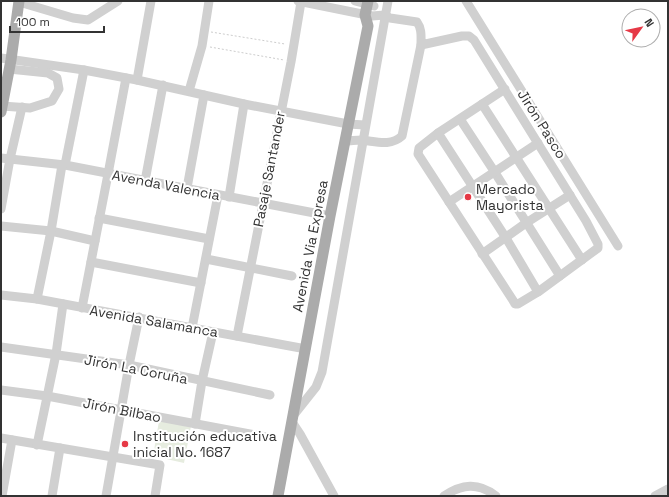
<svg xmlns="http://www.w3.org/2000/svg" width="669" height="497" font-family="'Space Grotesk',sans-serif">
<rect width="100%" height="100%" fill="#fff"/>
<!-- green -->
<path fill="#e6ecdf" d="M159 421 191 426 184 463 153 456Z"/>
<g fill="none" stroke-linecap="round" stroke-linejoin="round">
<!-- path -->
<g stroke="#cdcdcd" stroke-width="1" stroke-dasharray="2 2" stroke-linecap="butt">
<path d="M211 32 285 44"/>
<path d="M210 47 284 60"/>
</g>
<!-- minor -->
<g stroke="#d0d0d0" stroke-width="9">
<path d="M298 1 372 16 385 15 390 18 417 22C422 29 421 36 421 45L462 36H469L474 40 586 221 598 244V248L538 292 518 304H515L514 302 418 154 419 148 438 133 505 89"/>
<path d="M355 1 374 6"/>
<path d="M466 1 618 246"/>
<path d="M19 2 73 18 88 20 118 1"/>
<path d="M1 58 84 70 137 80 244 104 348 124 365 125"/>
<path d="M137 80 151 1"/>
<path d="M189 91 202 46 209 1"/>
<path d="M482 104 582 260"/>
<path d="M2 106 30 108 52 101 59 89 57 78 48 73 9 69"/>
<path d="M460 119 494 171 560 276"/>
<path d="M438 133 506 238 538 292"/>
<path d="M345 141C350 141 356 140 361 140 375 141 390 147 402 136L421 45"/>
<path d="M1 158 65 165 330 216"/>
<path d="M65 165 84 70"/>
<path d="M145 181 163 85"/>
<path d="M187 188 204 95"/>
<path d="M229 197 244 104"/>
<path d="M449 202 538 143"/>
<path d="M1 209 10 159 22 107"/>
<path d="M99 218 209 239"/>
<path d="M1 226 51 231 95 241"/>
<path d="M482 254 526 223 570 195"/>
<path d="M206 259 292 276"/>
<path d="M91 262 201 283"/>
<path d="M1 295 37 299 306 349"/>
<path d="M37 299 51 231 62 165"/>
<path d="M82 308C97 231 112 155 126 78"/>
<path d="M192 328 218 195"/>
<path d="M237 336 291 62 301 2"/>
<path d="M1 347 129 365 270 395"/>
<path d="M1 390 47 396 266 437"/>
<path d="M293 416 316 387 322 372 388 1"/>
<path d="M292 422 300 434 334 496"/>
<path d="M195 424 202 381 213 332"/>
<path d="M1 438 160 465 155 496"/>
<path d="M37 445 56 354 63 304"/>
<path d="M2 496 12 440"/>
<path d="M52 496 60 448"/>
<path d="M106 496 129 365 139 317"/>
<path d="M444 496C462 484 478 482 496 496"/>
<path d="M655 496 668 489"/>
</g>
<!-- major -->
<g stroke="#ababab" stroke-width="11">
<path d="M1 112 11 60 19 1"/>
<path d="M278 496 330 216 368 26 365 15 368 1"/>
</g>
</g>
<!-- markers -->
<g fill="#e63946" stroke="#fff" stroke-width="1.5">
<circle cx="468" cy="197" r="4"/>
<circle cx="125" cy="444" r="4"/>
</g>
<g text-anchor="middle" dominant-baseline="central" stroke-width="4" stroke-linejoin="round" paint-order="stroke">
<!-- street labels -->
<g font-size="14" fill="#333" stroke="#fff">
<text transform="translate(542 124) rotate(58)">Jirón Pasco</text>
<text transform="translate(269 169) rotate(-79)">Pasaje Santander</text>
<text transform="translate(166 185) rotate(11)">Avenda Valencia</text>
<text transform="translate(310 246) rotate(-79)">Avenida Via Expresa</text>
<text transform="translate(154 321) rotate(10)">Avenida Salamanca</text>
<text transform="translate(136 369) rotate(11)">Jirón La Coruña</text>
<text transform="translate(122 410) rotate(11)">Jirón Bilbao</text>
</g>
<!-- poi labels -->
<g font-size="14" fill="#333" stroke="#fff" text-anchor="start">
<text x="476" y="189">Mercado<tspan x="476" dy="16">Mayorista</tspan></text>
<text x="133" y="436">Institución educativa<tspan x="133" dy="16">inicial No. 1687</tspan></text>
</g>
</g>
<!-- border -->
<rect width="669" height="497" fill="none" stroke="#333333" stroke-width="4"/>
<!-- north arrow -->
<g transform="translate(641 28) rotate(57)"><circle r="19" fill="#ffffff" stroke="#adadad"/>
<path d="M0-3L7 15L0 10L-7 15Z" fill="#e63946"/>
<text y="-6" font-size="11" font-weight="bold" text-anchor="middle" fill="#333333">N</text>
</g>
<!-- scale -->
<path d="M10 26v6h94v-6" fill="none" stroke="#333333" stroke-width="2"/>
<text x="16" y="26" font-size="12" fill="#333333" stroke="#ffffff" stroke-width="3" paint-order="stroke">100 m</text>
</svg>
